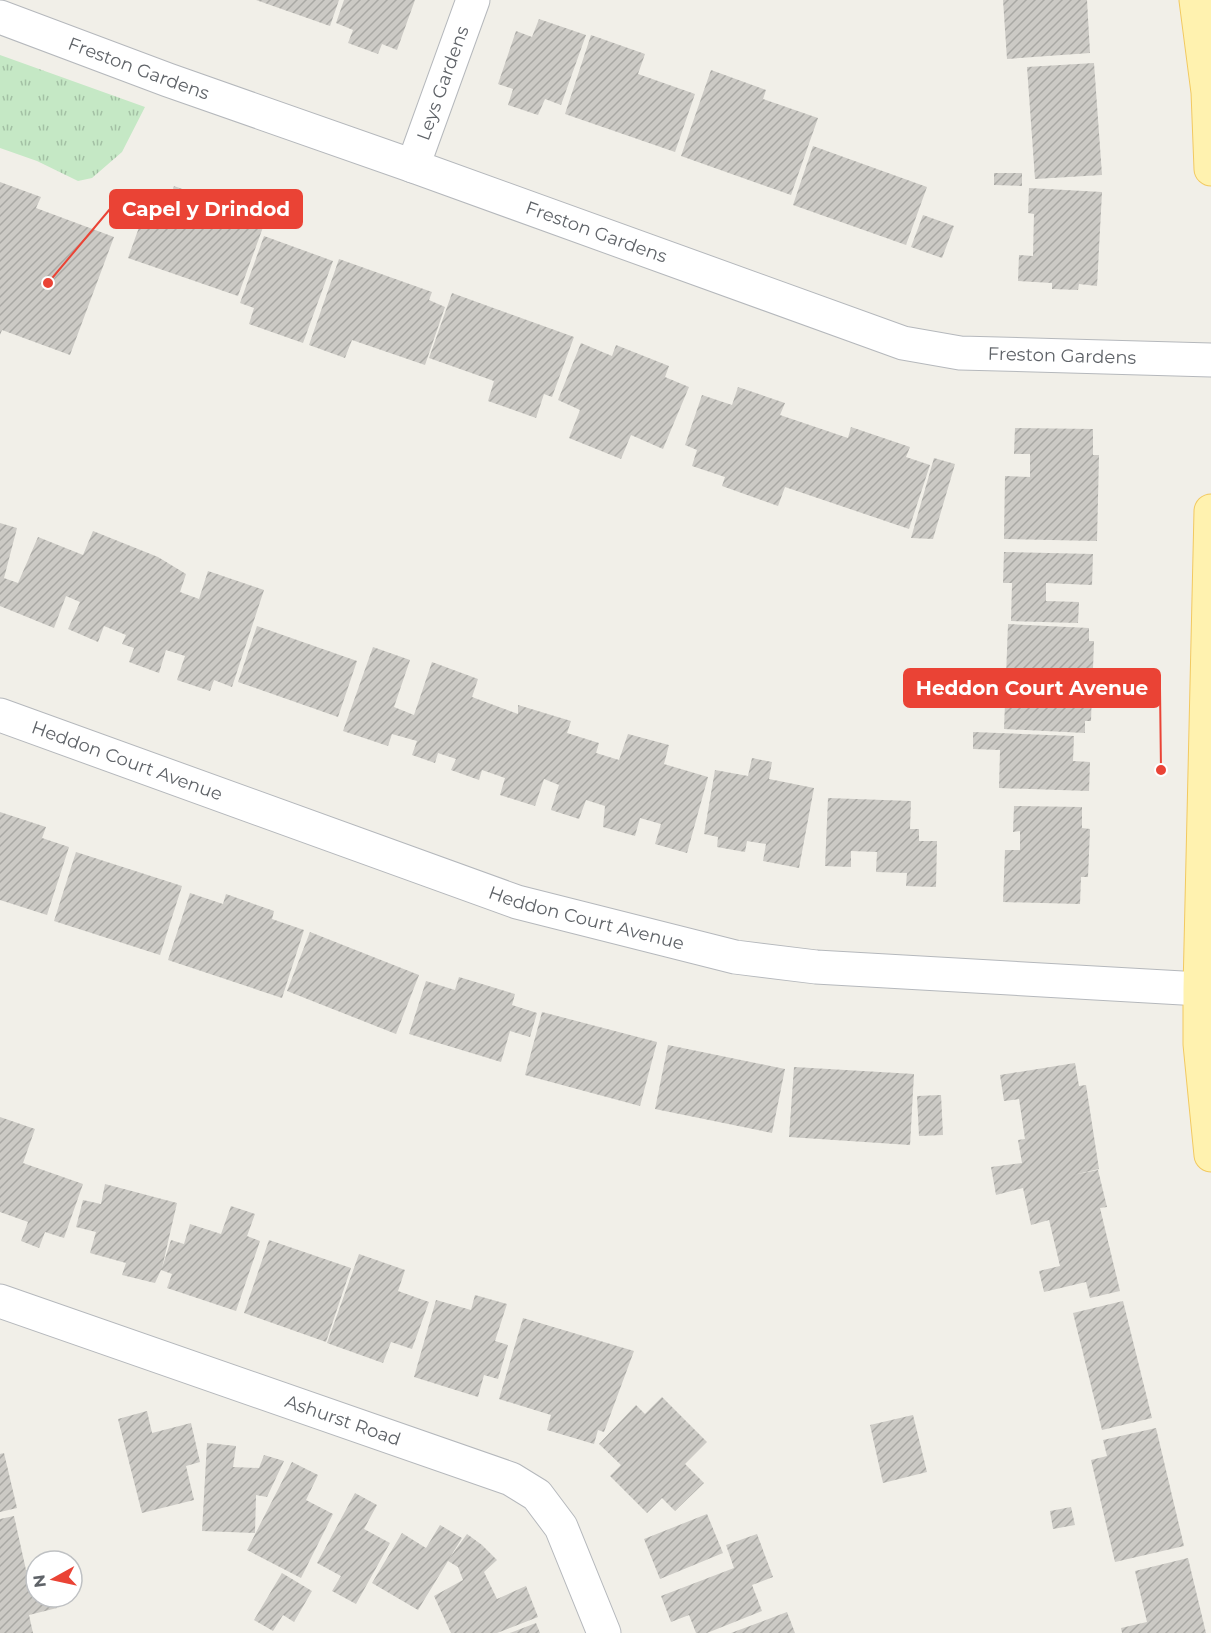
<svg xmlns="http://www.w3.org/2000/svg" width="1211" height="1633" font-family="Montserrat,sans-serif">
<defs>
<pattern id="grass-tufts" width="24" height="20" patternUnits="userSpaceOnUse" patternTransform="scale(1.5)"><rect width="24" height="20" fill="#c5e8c5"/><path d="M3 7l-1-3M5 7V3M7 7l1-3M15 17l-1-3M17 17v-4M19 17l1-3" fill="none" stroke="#a3c0a4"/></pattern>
<pattern id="building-hatch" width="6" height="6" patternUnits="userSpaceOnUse" patternTransform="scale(1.5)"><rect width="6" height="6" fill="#cccac5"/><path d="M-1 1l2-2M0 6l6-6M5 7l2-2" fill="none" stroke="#a9a8a4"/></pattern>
</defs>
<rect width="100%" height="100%" fill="#f1efe8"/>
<!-- grass -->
<path fill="url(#grass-tufts)" d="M0 55 145 107 122 152 92 178 78 181 37 161 0 148Z"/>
<!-- building -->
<g fill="url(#building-hatch)">
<path d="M256 0H339L330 26Z"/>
<path d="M344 0H415L397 50 382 44 378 54 348 43 353 30 336 23Z"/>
<path d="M1003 0H1087L1090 53 1007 59Z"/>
<path d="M539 19 586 35 561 105 545 99 538 115 508 105 513 89 498 84 516 31 532 37Z"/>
<path d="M591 35 645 54 638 74 695 94 675 152 565 114Z"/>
<path d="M1094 63 1102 175 1035 179 1027 67Z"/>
<path d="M711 70 766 90 763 99 818 118 791 195 681 156Z"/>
<path d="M813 146 927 187 906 245 793 205Z"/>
<path d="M994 173H1022V186L994 185Z"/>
<path d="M0 182 41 197 36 208 114 237 70 355 2 330 0 335Z"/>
<path d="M174 186 266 219 238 296 128 258 151 194 169 201Z"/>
<path d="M1029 188 1102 192 1097 286 1079 284 1078 290 1052 289V283L1018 281 1019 255 1033 256 1034 214 1028 213Z"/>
<path d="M923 215 954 226 942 258 911 247Z"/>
<path d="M264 236 333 261 303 343 249 324 254 308 240 303Z"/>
<path d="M339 259 432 292 429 300 445 307 425 365 352 340 345 358 309 345Z"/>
<path d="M452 293 574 337 552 397 544 394 536 418 488 401 494 381 429 358Z"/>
<path d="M581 343 612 356 616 345 669 366 665 377 689 387 663 449 631 435 621 459 569 438 580 410 558 400Z"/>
<path d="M738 387 785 403 780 415 848 438 851 427 910 447 906 457 930 465 909 529 785 487 778 506 722 486 725 477 692 466 697 450 685 445 702 395 732 405Z"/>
<path d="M1015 428 1093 429V455H1099L1097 541 1004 539 1005 476 1030 477V454H1014Z"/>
<path d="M934 458 955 464 933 539 911 538Z"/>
<path d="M0 523 17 528 4 578 18 583 38 537 83 555 93 531 158 557 186 574 180 592 199 599 208 571 264 590 232 687 214 680 210 691 177 680 185 656 166 650 159 673 129 662 134 648 122 644 126 635 104 626 98 642 68 629 80 602 66 596 54 628 0 606Z"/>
<path d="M1004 552 1093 554 1092 585 1046 583V601L1079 602 1078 623 1011 621 1012 583H1003Z"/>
<path d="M1008 624 1089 628V641H1094L1093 669H1088L1087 691H1092L1091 721H1085V733L1004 729Z"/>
<path d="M257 626 357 661 338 717 238 682Z"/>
<path d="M373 647 410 660 394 707 414 715 432 662 478 679 472 697 518 714V705L571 721 567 733 599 743 596 753 619 760 628 734 669 745 664 764 708 777 687 853 655 844 661 824 640 818 635 836 603 827 605 806 586 800 579 819 551 810 559 785 544 779 535 806 500 795 505 778 482 770 479 780 451 770 456 759 438 753 435 763 412 755 417 741 392 734 388 746 343 731Z"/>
<path d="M973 732 1074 736 1073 761 1090 762 1089 791 999 788 1000 750 973 749Z"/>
<path d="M752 758 772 762 769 779 814 788 799 868 763 861 766 844 747 841 745 852 717 847 718 837 704 834 715 770 748 776Z"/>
<path d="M828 798 911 801 910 829H919V841H937L936 887 906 886 907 873 876 872 877 852 851 851V867L825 866Z"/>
<path d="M1014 806 1082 807V828L1090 829 1088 877H1081L1080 904 1003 902 1005 850H1020V831L1013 832Z"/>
<path d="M0 812 46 827 42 838 69 847 47 915 0 900Z"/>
<path d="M76 852 182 886 160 955 54 921Z"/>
<path d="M190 893 223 904 226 894 274 911 272 919 304 930 282 998 168 960Z"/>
<path d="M310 932 419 975 396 1034 287 991Z"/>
<path d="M459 977 515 994 512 1005 537 1013 530 1037 510 1031 501 1062 409 1034 426 981 455 990Z"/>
<path d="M542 1012 657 1042 640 1106 525 1075Z"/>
<path d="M668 1045 785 1069 772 1133 655 1109Z"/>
<path d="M1075 1063 1079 1086 1086 1085 1099 1169 1073 1175 1098 1170 1107 1207 1100 1208 1120 1291 1090 1298 1086 1282 1044 1292 1039 1271 1060 1266 1049 1220 1031 1225 1023 1188 996 1195 991 1167 1022 1163 1018 1140 1025 1139 1019 1099 1004 1101 1000 1075Z"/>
<path d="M794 1067 914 1074 910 1145 789 1137Z"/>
<path d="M941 1095 943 1135 919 1136 917 1096Z"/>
<path d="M0 1117 35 1129 23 1163 83 1184 64 1238 45 1232 39 1248 21 1241 28 1222 0 1212Z"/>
<path d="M105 1184 177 1203 162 1268 171 1240 184 1244 190 1224 221 1234 231 1206 255 1214 247 1236 260 1241 236 1311 167 1288 172 1274 161 1270 155 1283 122 1275 126 1263 90 1253 96 1232 76 1227 83 1200 101 1204Z"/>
<path d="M269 1240 351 1268 326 1342 244 1313Z"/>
<path d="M359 1254 405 1270 398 1291 429 1302 412 1349 391 1342 383 1363 327 1343Z"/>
<path d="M475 1295 507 1304 495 1341 508 1345 498 1379 484 1375 478 1397 414 1377 436 1300 471 1310Z"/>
<path d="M1123 1301 1152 1418 1102 1430 1073 1313Z"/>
<path d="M523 1318 634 1351 604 1432 598 1430 594 1444 547 1430 551 1415 499 1399Z"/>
<path d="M662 1397 707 1442 685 1464 704 1483 675 1511 662 1498 647 1513 610 1476 621 1465 599 1444 636 1405 645 1414Z"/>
<path d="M147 1411 152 1433 191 1423 200 1462 186 1466 194 1500 142 1513 118 1419Z"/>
<path d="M913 1415 927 1472 883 1483 870 1425Z"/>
<path d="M1156 1428 1184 1546 1115 1562 1091 1460 1107 1456 1103 1440Z"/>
<path d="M207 1443 236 1446 233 1467 259 1468 264 1455 284 1461 267 1497 256 1495 255 1533 202 1531Z"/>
<path d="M4 1453 17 1508 0 1512V1454Z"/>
<path d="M292 1462 318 1475 306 1500 333 1514 301 1578 247 1550Z"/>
<path d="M355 1493 377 1505 364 1529 390 1543 356 1604 332 1591 341 1576 317 1563Z"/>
<path d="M1071 1507 1075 1525 1053 1529 1050 1511Z"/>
<path d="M707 1514 723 1553 660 1579 644 1539Z"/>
<path d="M14 1516 26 1570 36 1568V1597H54L57 1608 29 1615 33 1633H0V1519Z"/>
<path d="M440 1525 462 1538 449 1559 467 1534 482 1545 497 1560 484 1572 497 1599 526 1586 538 1617 497 1633H451L434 1596 463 1580 458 1567 448 1561 418 1610 372 1583 402 1533 426 1548Z"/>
<path d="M757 1534 773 1577 752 1585 762 1611 707 1633H696L689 1615 671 1622 661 1596 734 1568 726 1545Z"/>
<path d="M1188 1558 1206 1633H1122L1121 1628 1147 1622 1135 1571Z"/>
<path d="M282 1573 312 1591 294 1622 283 1615 273 1631 254 1620Z"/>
<path d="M787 1612 795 1633H731Z"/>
<path d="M536 1623 540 1633H510Z"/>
</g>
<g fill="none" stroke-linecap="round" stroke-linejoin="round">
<!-- street casing -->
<g stroke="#b5b8bc" stroke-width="35">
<g id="street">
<path id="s1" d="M0 17 168 80 413 166 903 343 960 353 1211 360"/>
<path id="s2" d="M413 166 473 0"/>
<path id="s3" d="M0 715 517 902 735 957 816 967 1200 989"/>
<path id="s4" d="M0 1301 511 1479 537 1495 561 1527 604 1633"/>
</g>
</g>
<!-- primary casing -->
<g stroke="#f2c960" stroke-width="35">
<g id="primary">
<path d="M1196 0 1208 92 1211 169"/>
<path d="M1211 511 1200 989V1044L1211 1155"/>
</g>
</g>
<!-- street -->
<use href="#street" stroke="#fff" stroke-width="33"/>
<!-- primary -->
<use href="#primary" stroke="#fff2af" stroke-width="33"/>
</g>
<g text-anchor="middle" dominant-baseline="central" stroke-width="6" stroke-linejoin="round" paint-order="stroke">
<!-- street labels -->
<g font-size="18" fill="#5f6368" stroke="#fff">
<text stroke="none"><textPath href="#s1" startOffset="148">Freston Gardens</textPath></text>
<text stroke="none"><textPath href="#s2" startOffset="88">Leys Gardens</textPath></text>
<text stroke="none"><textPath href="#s1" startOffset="634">Freston Gardens</textPath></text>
<text stroke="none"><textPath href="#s1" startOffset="1120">Freston Gardens</textPath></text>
<text stroke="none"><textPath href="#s3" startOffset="135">Heddon Court Avenue</textPath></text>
<text stroke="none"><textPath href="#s3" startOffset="621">Heddon Court Avenue</textPath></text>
<text stroke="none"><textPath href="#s4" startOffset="363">Ashurst Road</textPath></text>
</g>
</g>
<!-- callouts -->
<path fill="none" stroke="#ea4335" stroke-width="2" d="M48 283L110 209M1161 770L1160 688"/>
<g fill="#ea4335" stroke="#fff" stroke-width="2">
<circle cx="48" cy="283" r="6"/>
<circle cx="1161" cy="770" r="6"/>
</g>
<g fill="#ea4335" stroke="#ea4335" stroke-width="2">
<rect x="110" y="190" width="192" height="38" rx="6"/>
<rect x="904" y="669" width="256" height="38" rx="6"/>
</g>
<g font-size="20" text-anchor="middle" font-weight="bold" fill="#fff">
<text x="206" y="216">Capel y Drindod</text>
<text x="1032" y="695">Heddon Court Avenue</text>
</g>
<!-- north arrow -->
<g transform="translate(54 1579) rotate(262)"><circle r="28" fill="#ffffff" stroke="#bfc1c3" stroke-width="1.5"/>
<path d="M0-4.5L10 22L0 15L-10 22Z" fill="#ea4335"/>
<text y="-9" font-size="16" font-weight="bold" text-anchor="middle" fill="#5f6368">N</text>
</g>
</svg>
